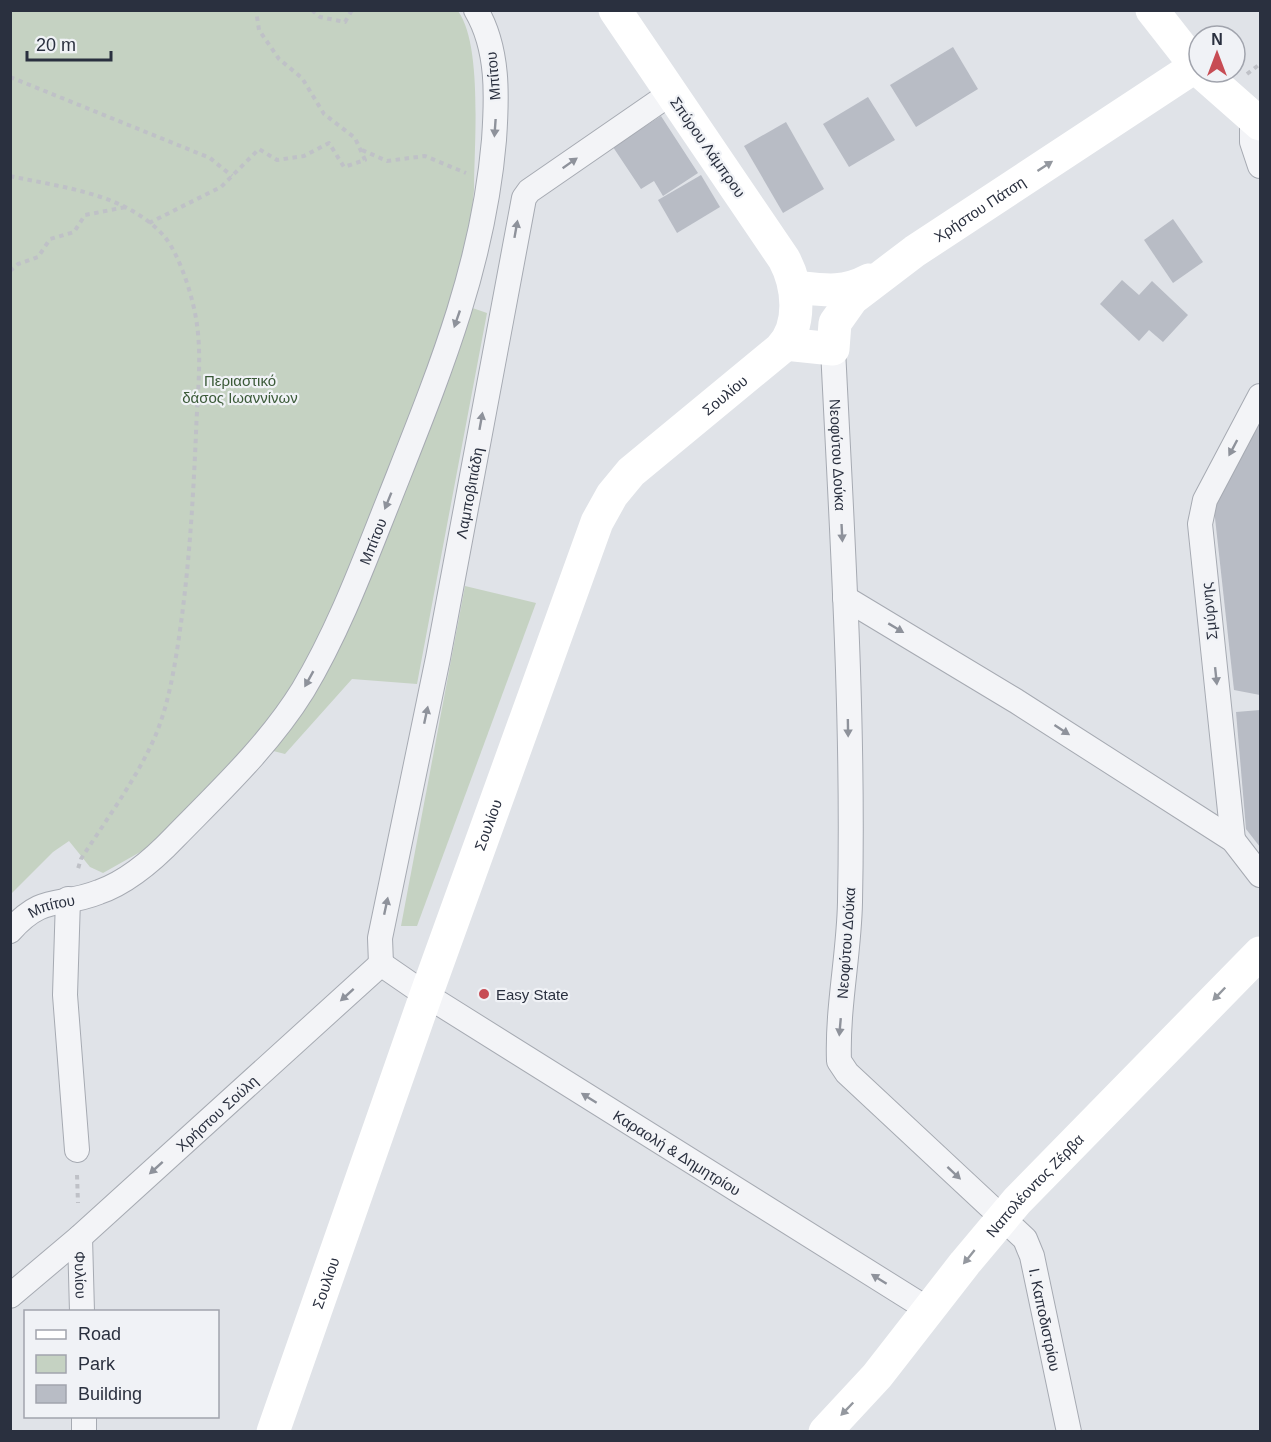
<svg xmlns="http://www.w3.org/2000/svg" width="1271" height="1442" font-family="Arial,sans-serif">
<rect width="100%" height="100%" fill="#e0e3e8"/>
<!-- green -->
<g fill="#c5d2c2">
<path d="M11 11H458C483 45 474 147 474 190L472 210 452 301 487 313 417 684 352 679 285 754 254 746 158 842 103 873 90 867 69 841 53 852 11 894Z"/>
<path d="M465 586 536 603 417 926H401Z"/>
</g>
<!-- building -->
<g fill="#b8bcc5">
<path d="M953 47 978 89 916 127 890 85Z"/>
<path d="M868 97 895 140 849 167 823 124Z"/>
<path d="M661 116 698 173 663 196 654 181 641 189 613 147Z"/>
<path d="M786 122 824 189 783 213 744 146Z"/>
<path d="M701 175 720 207 677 233 658 200Z"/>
<path d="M1173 219 1203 262 1173 283 1144 240Z"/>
<path d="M1122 280 1139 295 1152 281 1188 315 1163 342 1149 330 1139 341 1100 304Z"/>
<path d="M1260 419V695L1234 690 1214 509Z"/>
<path d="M1260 710V847L1246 829 1236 712Z"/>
</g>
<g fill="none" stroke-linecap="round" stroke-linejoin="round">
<!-- street casing -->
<g stroke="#a6aab2" stroke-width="26">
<g id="street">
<path d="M1252 119V142L1260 166"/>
<path id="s1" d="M833 349C842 533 854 718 850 902 849 955 837 1008 839 1061L847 1073 1025 1239 1032 1256 1069 1432"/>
<path d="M845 598 1016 701 1233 840 1260 875"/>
<path d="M1233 840 1200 524 1205 500 1260 396"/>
<path d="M68 899 65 995 77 1150"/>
<path id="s2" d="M10 931C44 893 59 908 99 892 128 882 154 859 175 837 220 791 269 745 303 690 339 630 364 562 390 497 437 378 483 269 494 140 497 97 499 49 476 10"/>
<path id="s3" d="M381 964 380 938 438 658 524 198 529 191 671 93"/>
<path id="s4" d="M80 1237 82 1312"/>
<path id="s5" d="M10 1296 80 1237 381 964 426 995 929 1310"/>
<path d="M84 1416V1432"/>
</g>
</g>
<!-- path -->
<g stroke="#bfc1c7" stroke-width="4" stroke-dasharray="4.5 4.5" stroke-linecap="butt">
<path d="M312 10 320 17 345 22 352 10"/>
<path d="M1247 74 1260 64"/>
<path d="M10 77 210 158 232 176"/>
<path d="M362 150 387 161 425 156 466 173"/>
<path d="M10 176C64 188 125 193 164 236 180 255 194 300 197 325 202 360 197 398 196 434 193 502 189 570 179 637 174 671 168 707 154 739 135 781 106 820 81 859L77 872"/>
<path d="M149 223 221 187 259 149 277 160 304 156 329 143 344 167 365 160 355 138 324 114 302 78 279 59 259 30 256 10"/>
<path d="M10 271 18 264 38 257 50 239 74 232 85 215 126 207"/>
<path d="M77 1175 78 1203"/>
</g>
<!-- street -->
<use href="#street" stroke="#f3f4f7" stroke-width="24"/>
<!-- secondary -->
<g stroke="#fff" stroke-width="33">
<path d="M1152 10 1199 70"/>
<path d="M1201 72 1260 124"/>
<path d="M795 287C823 290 843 294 869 280"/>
<path id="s6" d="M785 344 833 349 835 323 852 299 915 251 1196 66"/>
<path id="s7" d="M273 1432 426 995 597 522 612 495 631 472 780 349C803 326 798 285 784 259L615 10"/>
<path id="s8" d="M825 1432 877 1376 965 1263 1017 1201 1260 953"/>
</g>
</g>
<!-- one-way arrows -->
<defs><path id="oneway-solid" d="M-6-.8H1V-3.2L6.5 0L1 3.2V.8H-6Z" transform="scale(1.5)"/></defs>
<g fill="#8e929b">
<use href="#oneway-solid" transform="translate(495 128) rotate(94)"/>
<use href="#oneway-solid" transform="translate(570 163) rotate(-35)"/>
<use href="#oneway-solid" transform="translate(516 229) rotate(-80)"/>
<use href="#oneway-solid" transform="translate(457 319) rotate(109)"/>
<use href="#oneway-solid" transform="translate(481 421) rotate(-80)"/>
<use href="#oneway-solid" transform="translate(1233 448) rotate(118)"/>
<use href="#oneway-solid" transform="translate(388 501) rotate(112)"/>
<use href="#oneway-solid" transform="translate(842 533) rotate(87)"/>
<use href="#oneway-solid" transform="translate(896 628) rotate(31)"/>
<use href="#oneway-solid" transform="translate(1216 676) rotate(84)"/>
<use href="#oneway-solid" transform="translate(309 679) rotate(119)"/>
<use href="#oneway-solid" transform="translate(426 715) rotate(-78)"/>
<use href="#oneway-solid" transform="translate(848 728) rotate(89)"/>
<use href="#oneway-solid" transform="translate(1062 730) rotate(33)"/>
<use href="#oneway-solid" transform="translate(386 906) rotate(-78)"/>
<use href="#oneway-solid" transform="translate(347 995) rotate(138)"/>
<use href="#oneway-solid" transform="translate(840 1027) rotate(95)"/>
<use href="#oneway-solid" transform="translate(589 1098) rotate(-148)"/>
<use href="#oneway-solid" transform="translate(156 1168) rotate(138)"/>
<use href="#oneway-solid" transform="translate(954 1173) rotate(43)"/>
<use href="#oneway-solid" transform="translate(879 1279) rotate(-148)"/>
</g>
<g fill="#94989f">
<use href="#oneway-solid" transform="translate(1045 166) rotate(-33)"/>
<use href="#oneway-solid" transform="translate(1219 994) rotate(134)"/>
<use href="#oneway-solid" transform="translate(969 1257) rotate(129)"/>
<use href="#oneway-solid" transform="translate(847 1409) rotate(134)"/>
</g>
<!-- markers -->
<circle fill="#c74c54" stroke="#f0f2f6" stroke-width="2" cx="484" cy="994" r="6"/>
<g text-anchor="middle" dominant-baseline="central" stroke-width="4.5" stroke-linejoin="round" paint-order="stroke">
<!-- street labels -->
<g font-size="15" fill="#2a303f" stroke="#f0f2f6">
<text transform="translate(493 76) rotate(-95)">Μπίτου</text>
<text transform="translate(708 147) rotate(55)">Σπύρου Λάμπρου</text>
<text stroke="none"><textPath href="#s6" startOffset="260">Χρήστου Πάτση</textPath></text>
<text stroke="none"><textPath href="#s7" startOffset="1148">Σουλίου</textPath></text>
<text stroke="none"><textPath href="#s1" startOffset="106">Νεοφύτου Δούκα</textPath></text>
<text stroke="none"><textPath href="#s3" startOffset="480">Λαμποβιτιάδη</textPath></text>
<text stroke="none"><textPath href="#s2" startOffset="554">Μπίτου</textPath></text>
<text transform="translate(1209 611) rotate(-96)">Σμύρνης</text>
<text stroke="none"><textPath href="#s7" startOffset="644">Σουλίου</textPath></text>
<text stroke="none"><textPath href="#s2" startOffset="50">Μπίτου</textPath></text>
<text transform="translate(846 943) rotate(-86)">Νεοφύτου Δούκα</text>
<text stroke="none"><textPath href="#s5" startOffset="276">Χρήστου Σούλη</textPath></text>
<text stroke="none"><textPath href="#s5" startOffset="849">Καραολή &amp; Δημητρίου</textPath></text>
<text stroke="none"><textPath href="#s8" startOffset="324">Ναπολέοντος Ζέρβα</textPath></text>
<text stroke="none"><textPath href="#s4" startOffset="38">Φυλίου</textPath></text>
<text stroke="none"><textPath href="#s7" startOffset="158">Σουλίου</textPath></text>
<text stroke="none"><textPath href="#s1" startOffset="1054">Ι. Καποδιστρίου</textPath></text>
</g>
<!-- park labels -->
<g font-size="15" fill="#3b5a38" stroke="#f0f2f6">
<text x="240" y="380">Περιαστικό<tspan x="240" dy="17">δάσος Ιωαννίνων</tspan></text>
</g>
<!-- poi labels -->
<g font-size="15" fill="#2a303f" stroke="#f0f2f6" text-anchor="start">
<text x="496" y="994">Easy State</text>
</g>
</g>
<!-- border -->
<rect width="1271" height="1442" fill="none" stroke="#2a303f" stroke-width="24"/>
<!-- legend -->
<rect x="24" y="1310" width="195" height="108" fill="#f0f2f6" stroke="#a1a4ad" stroke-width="1.5"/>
<rect x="36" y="1330" width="30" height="9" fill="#ffffff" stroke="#a1a4ad" stroke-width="1.5"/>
<text x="78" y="1340" font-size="18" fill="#2a303f">Road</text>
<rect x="36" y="1355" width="30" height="18" fill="#c5d2c2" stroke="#a1a4ad" stroke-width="1.5"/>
<text x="78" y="1370" font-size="18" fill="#2a303f">Park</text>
<rect x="36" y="1385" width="30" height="18" fill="#b8bcc5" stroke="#a1a4ad" stroke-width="1.5"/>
<text x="78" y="1400" font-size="18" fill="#2a303f">Building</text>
<!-- north arrow -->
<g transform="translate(1217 54)"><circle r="28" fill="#f0f2f6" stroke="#a1a4ad" stroke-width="1.5"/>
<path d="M0-4.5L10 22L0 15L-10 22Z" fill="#c74c54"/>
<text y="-9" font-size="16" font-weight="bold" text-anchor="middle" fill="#2a303f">N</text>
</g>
<!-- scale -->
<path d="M27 51v9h84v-9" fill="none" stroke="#2a303f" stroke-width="3"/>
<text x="36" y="51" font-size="18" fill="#2a303f" stroke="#f0f2f6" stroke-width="4.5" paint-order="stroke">20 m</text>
</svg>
